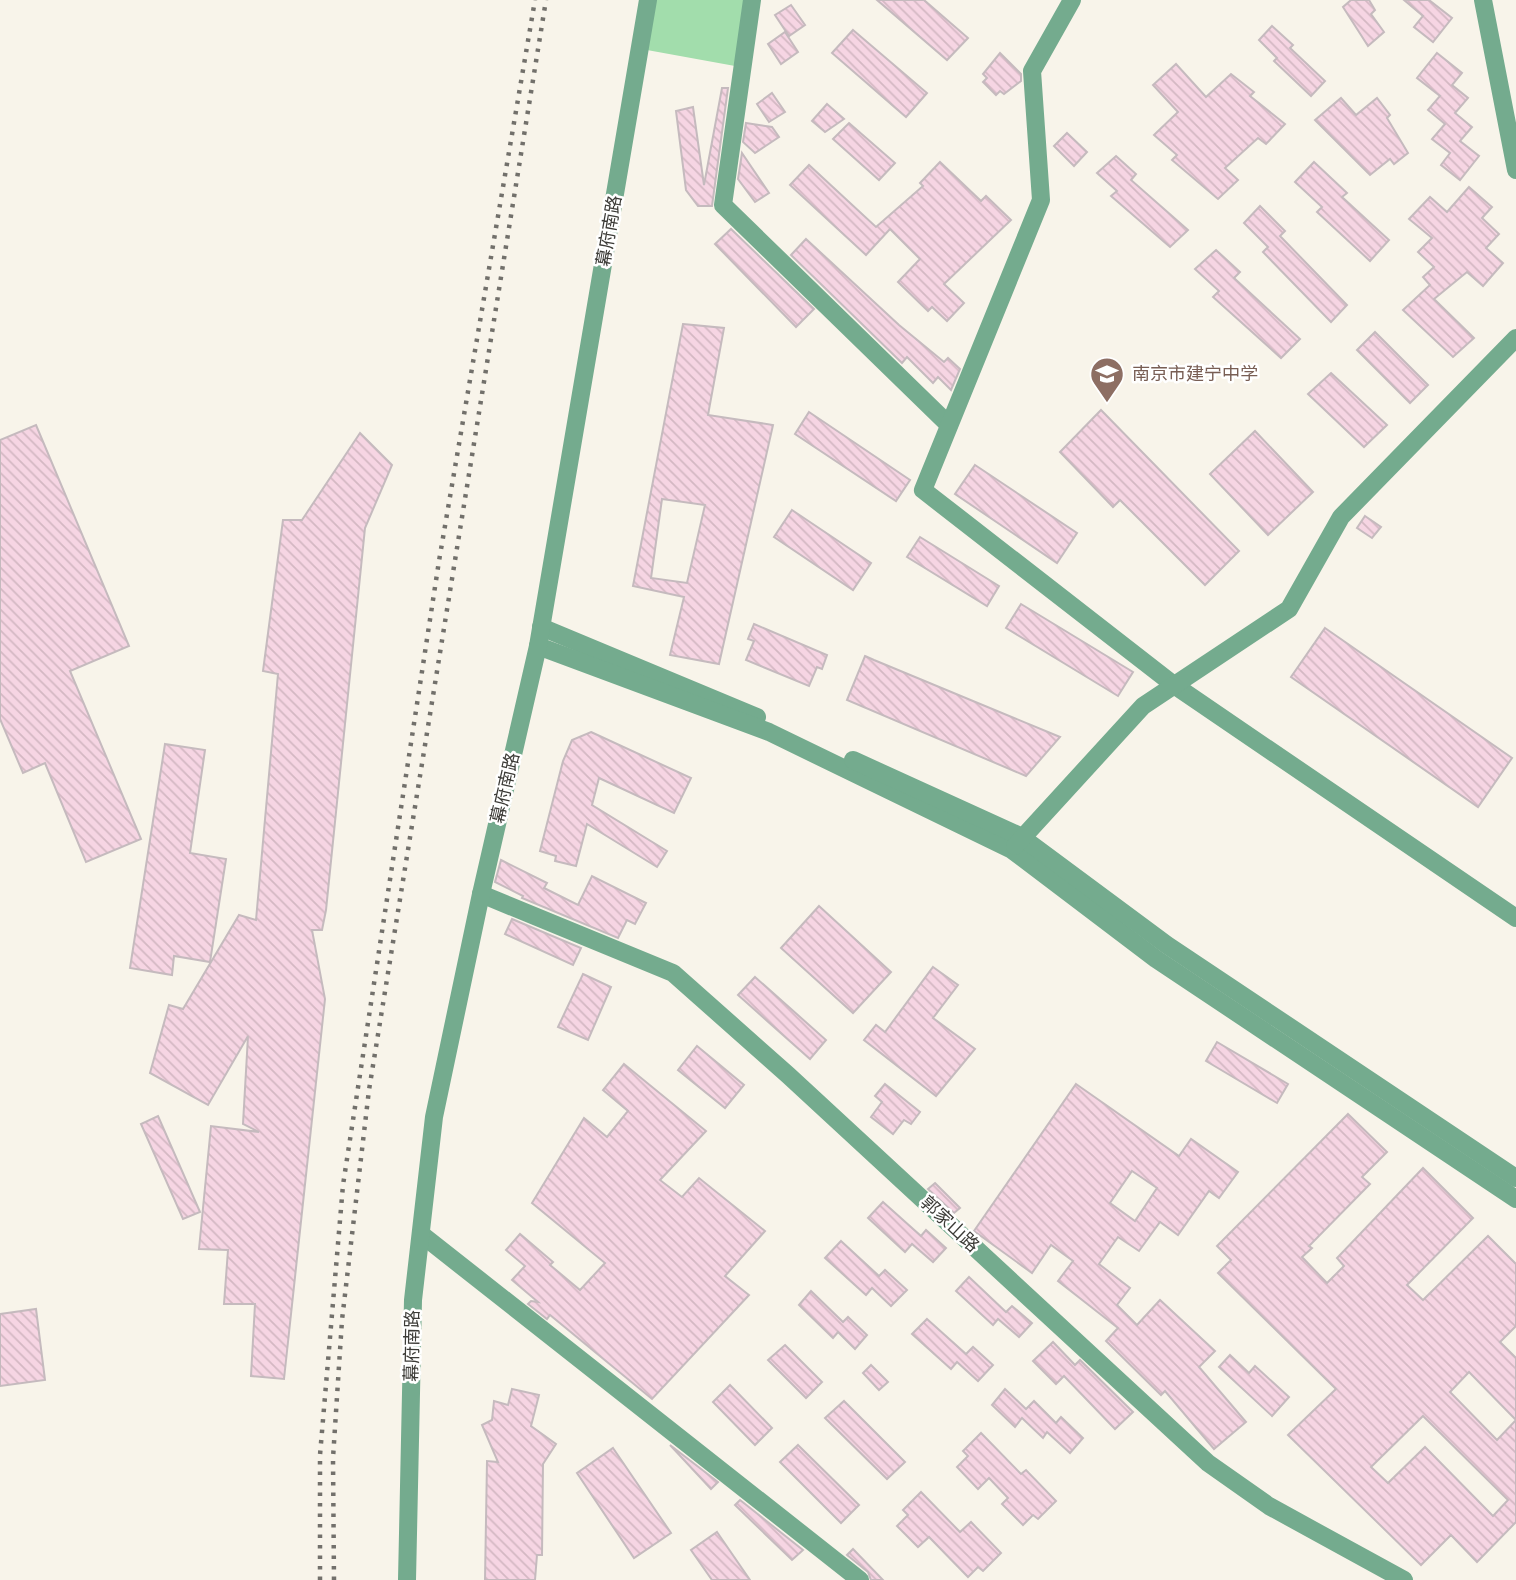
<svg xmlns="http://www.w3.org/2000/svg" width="1516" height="1580" font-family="'Fira Sans','Noto Sans SC',sans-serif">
<defs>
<pattern id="building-back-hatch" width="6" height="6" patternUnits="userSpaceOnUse" patternTransform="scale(1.75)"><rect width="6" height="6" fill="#f6d5e3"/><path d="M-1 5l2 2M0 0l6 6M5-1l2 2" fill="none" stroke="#d4b8c3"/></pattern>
</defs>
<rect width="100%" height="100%" fill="#f8f4ea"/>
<!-- park -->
<path fill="#a2ddac" d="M654 0H744L735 66 647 50Z"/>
<!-- building -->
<g fill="url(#building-back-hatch)" stroke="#c5babe" stroke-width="2" fill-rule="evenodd">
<path d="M877 0H924L968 38 947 60Z"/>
<path d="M1351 0H1369L1375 10 1371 14 1384 32 1368 46 1343 7Z"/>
<path d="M1404 0H1429L1452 18 1433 42 1414 27 1423 16Z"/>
<path d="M791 5 805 25 789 36 775 15Z"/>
<path d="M1272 26 1293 45 1290 48 1325 81 1311 96 1274 61 1277 58 1259 40Z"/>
<path d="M853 30 927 93 906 117 832 53Z"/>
<path d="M785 32 798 52 781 64 768 44Z"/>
<path d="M1000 53 1021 74V81L1004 94 1000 91 996 95 983 82 987 78 983 74Z"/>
<path d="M1437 53 1462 73 1452 85 1468 98 1455 113 1472 127 1460 141 1479 156 1460 180 1441 165 1450 153 1432 139 1445 124 1428 110 1440 96 1417 78Z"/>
<path d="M1176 64 1206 97 1231 74 1254 92 1250 96 1285 124 1266 144 1258 138 1225 168 1238 180 1218 199 1172 160 1177 155 1154 135 1178 112 1153 85Z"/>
<path d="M722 88H728L712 206H698L686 190 676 111 693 107 704 185Z"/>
<path d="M772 93 785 112 769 122 757 104Z"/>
<path d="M1341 98 1356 115 1377 98 1390 115 1387 118 1408 153 1394 164 1390 159 1370 175 1315 120Z"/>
<path d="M827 104 844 119 825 132 812 121Z"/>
<path d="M746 123 772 127 779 137 755 153 743 142Z"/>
<path d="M849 123 895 163 879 180 833 139Z"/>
<path d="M1067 133 1087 152 1074 166 1054 146Z"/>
<path d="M742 153 769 193 755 202 738 179Z"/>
<path d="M1116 156 1136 174 1131 180 1188 230 1170 247 1111 196 1117 191 1097 173Z"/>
<path d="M940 162 981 201 986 196 1011 220 944 284 964 303 947 321 932 307 928 311 898 282 920 259 890 229 866 255 790 185 809 165 876 227 923 186 920 183Z"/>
<path d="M1314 162 1347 193 1342 197 1389 240 1370 261 1317 212 1322 207 1295 182Z"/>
<path d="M1469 187 1492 207 1482 218 1499 234 1486 248 1503 263 1483 286 1467 272 1434 299 1474 338 1453 357 1403 310 1430 285 1423 277 1434 267 1418 252 1432 238 1409 219 1430 197 1447 212Z"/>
<path d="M1260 206 1285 231 1280 236 1347 305 1331 322 1263 252 1268 247 1244 223Z"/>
<path d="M731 229 814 309 796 327 715 244Z"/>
<path d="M806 239 899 325 944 362 948 358 960 369 951 390 938 377 933 383 907 357 902 363 791 255Z"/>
<path d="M1216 250 1240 272 1234 278 1300 339 1281 358 1213 297 1219 291 1195 269Z"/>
<path d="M683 324 724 328 708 415 773 425 719 664 670 655 684 597 633 586ZM662 499 705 505 687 583 651 578Z"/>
<path d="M1375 332 1428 385 1410 403 1357 350Z"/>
<path d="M1331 373 1387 425 1364 447 1308 394Z"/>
<path d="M1101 410 1239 551 1205 585 1120 500 1113 507 1060 452Z"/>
<path d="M809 412 910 480 896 501 795 434Z"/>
<path d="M36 425 129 646 70 671 141 839 86 862 45 763 23 773 0 719V440Z"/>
<path d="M1255 431 1313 492 1268 535 1210 474Z"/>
<path d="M360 433 392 465 365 528 326 910 322 930H312L325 999 284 1379 251 1376 255 1304H224L228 1250 199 1249 211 1126 259 1132 243 1124 248 1036 208 1105 150 1073 169 1005 183 1009 239 915 256 920 278 674 263 671 283 520H302Z"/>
<path d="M975 465 1077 533 1057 563 955 494Z"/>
<path d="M792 510 871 563 853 590 774 537Z"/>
<path d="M1365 516 1381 527 1372 538 1357 528Z"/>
<path d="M920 537 999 586 987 606 907 557Z"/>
<path d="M1021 604 1133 672 1118 696 1006 628Z"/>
<path d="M754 624 827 655 822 669 817 667 809 686 746 660 754 641 748 639Z"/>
<path d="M1325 628 1512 758 1478 807 1291 677Z"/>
<path d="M865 656 874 660 1060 737 1026 776 847 700Z"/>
<path d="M591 732 691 778 674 813 599 778 592 805 667 851 657 867 587 824 576 866 555 861 556 856 540 851 563 761 572 740Z"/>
<path d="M165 744 205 750 190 853 226 859 210 962 174 956 172 975 130 968Z"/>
<path d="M501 860 547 883 544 888 578 905 592 876 646 903 635 924 627 920 618 938 522 898 523 896 495 882Z"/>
<path d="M819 906 891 972 853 1013 781 948Z"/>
<path d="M512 919 581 948 573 965 505 934Z"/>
<path d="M933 967 958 985 933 1018 975 1049 936 1096 864 1040 876 1025 885 1032Z"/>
<path d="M583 974 611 987 588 1040 558 1027Z"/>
<path d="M755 977 826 1040 810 1059 738 995Z"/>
<path d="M1217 1042 1288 1084 1277 1103 1206 1061Z"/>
<path d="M697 1046 744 1085 725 1108 678 1070Z"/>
<path d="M624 1064 706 1131 660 1180 682 1197 699 1178 765 1231 725 1276 749 1295 652 1399 550 1315 547 1319 528 1304 531 1301 538 1302 512 1280 525 1266 506 1250 520 1234 553 1262 550 1265 580 1290 605 1263 532 1203 584 1118 607 1137 628 1111 603 1090Z"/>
<path d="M885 1084 920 1112 911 1124 904 1120 893 1134 871 1117 882 1102 875 1096Z"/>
<path d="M1076 1084 1179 1156 1191 1139 1238 1172 1219 1198 1209 1191 1178 1235 1160 1222 1139 1251 1118 1237 1099 1264 1130 1288 1117 1305 1137 1325 1160 1300 1215 1351 1199 1367 1246 1422 1214 1449 1165 1391 1161 1395 1106 1341 1118 1328 1058 1281 1073 1261 1051 1245 1032 1273 974 1231ZM1132 1171 1157 1188 1135 1221 1110 1203Z"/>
<path d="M1348 1114 1387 1152 1362 1177 1370 1184 1309 1246 1312 1248 1302 1257 1327 1283 1344 1266 1337 1258 1423 1168 1473 1218 1407 1285 1423 1300 1488 1236 1516 1264V1326L1500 1342 1516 1358V1420L1469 1372 1450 1392 1497 1440 1516 1420V1522L1477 1562 1451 1535 1421 1565 1288 1435 1336 1389 1218 1273 1231 1260 1217 1246ZM1423 1416 1508 1500 1493 1516 1425 1447 1388 1483 1371 1467Z"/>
<path d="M158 1116 200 1212 183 1219 141 1124Z"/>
<path d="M935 1183 960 1208 954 1213 928 1189Z"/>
<path d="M883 1202 921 1236 926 1230 946 1248 933 1262 912 1244 905 1252 868 1218Z"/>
<path d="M841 1241 879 1276 885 1270 907 1290 891 1306 872 1288 866 1295 825 1258Z"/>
<path d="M969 1277 1006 1312 1012 1306 1032 1323 1019 1337 998 1319 993 1325 956 1291Z"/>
<path d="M811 1291 843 1322 848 1317 867 1335 855 1349 838 1332 833 1338 799 1305Z"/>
<path d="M36 1309 45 1380 0 1386V1314Z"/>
<path d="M927 1319 966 1354 973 1347 993 1365 978 1381 957 1362 951 1369 912 1334Z"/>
<path d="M1053 1342 1075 1365 1080 1360 1133 1412 1115 1429 1064 1376 1056 1384 1033 1361Z"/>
<path d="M785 1345 822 1382 806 1398 768 1360Z"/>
<path d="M1230 1355 1249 1373 1255 1366 1289 1397 1272 1416 1219 1367Z"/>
<path d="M871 1365 888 1382 879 1390 863 1373Z"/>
<path d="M730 1385 772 1428 755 1445 713 1402Z"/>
<path d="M512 1389 539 1395 531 1426 556 1444 543 1464 542 1555H537L535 1580H485L487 1461 498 1462 482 1425 492 1420 494 1401 508 1405Z"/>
<path d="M1005 1389 1026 1409 1034 1401 1056 1423 1061 1417 1083 1438 1070 1453 1047 1432 1043 1438 1022 1418 1015 1427 992 1405Z"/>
<path d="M844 1401 905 1462 887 1479 825 1418Z"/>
<path d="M981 1433 1021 1474 1026 1470 1056 1501 1038 1519 1033 1515 1023 1525 1002 1504 1008 1498 989 1478 978 1489 957 1467 968 1456 963 1451Z"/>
<path d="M670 1445 718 1482 711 1489Z"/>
<path d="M798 1445 859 1505 841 1523 780 1462Z"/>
<path d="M613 1448 671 1533 634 1558 577 1473Z"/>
<path d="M921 1492 960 1532 971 1522 1001 1553 983 1571 978 1567 968 1577 929 1537 918 1547 897 1526 908 1515 903 1510Z"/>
<path d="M740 1500 803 1550 792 1560 735 1505Z"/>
<path d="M717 1532 750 1580H712L691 1550Z"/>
<path d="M853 1549 883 1580H871L868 1572 847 1555Z"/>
</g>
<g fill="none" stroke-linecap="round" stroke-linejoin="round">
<!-- minor -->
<g stroke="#74ab8e" stroke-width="18">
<path d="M752 0 723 205 949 425"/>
<path d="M1072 0 1032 71 1041 200 923 490 1174 685 1516 918"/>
<path d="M1483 0 1516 170"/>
<path d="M541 627 757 717"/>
<path d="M538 646 769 732 1012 850 1156 959 1516 1199"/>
<path d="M853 760 1020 836 1167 945 1516 1178"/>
<path d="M1015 846 1143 706 1289 609 1341 517 1516 338"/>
<path d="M481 894 673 973 788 1075 1208 1463 1269 1506 1404 1580"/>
<path d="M421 1234 860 1580"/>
<path d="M407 1580 413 1300 434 1117 481 894 538 646 648 0"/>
</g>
<!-- rail -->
<g stroke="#72706b" stroke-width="4.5" stroke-dasharray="3.5 7" stroke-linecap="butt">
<path d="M320 1580V1455L343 1185 439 561 535 0"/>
<path d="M334 1580 333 1458 342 1320 369 1090 546 0"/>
</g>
</g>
<!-- icons -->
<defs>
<g id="school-pin" transform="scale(1.75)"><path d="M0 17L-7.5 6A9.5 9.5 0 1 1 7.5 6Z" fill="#8d6e63" stroke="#fff"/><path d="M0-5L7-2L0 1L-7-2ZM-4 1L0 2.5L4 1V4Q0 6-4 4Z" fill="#fff"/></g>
</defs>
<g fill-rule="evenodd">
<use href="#school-pin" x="1107" y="374"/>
</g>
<g text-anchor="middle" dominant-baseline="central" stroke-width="5" stroke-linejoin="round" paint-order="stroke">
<!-- street labels -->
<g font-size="18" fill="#3c3b37" stroke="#fff">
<text transform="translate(609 231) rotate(-80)">幕府南路</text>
<text transform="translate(505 788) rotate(-77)">幕府南路</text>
<text transform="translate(950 1224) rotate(43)">郭家山路</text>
<text transform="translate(412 1346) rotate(-89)">幕府南路</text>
</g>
<!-- education labels -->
<g font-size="18" fill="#785e54" stroke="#fff" text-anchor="start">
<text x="1132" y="374">南京市建宁中学</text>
</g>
</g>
</svg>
